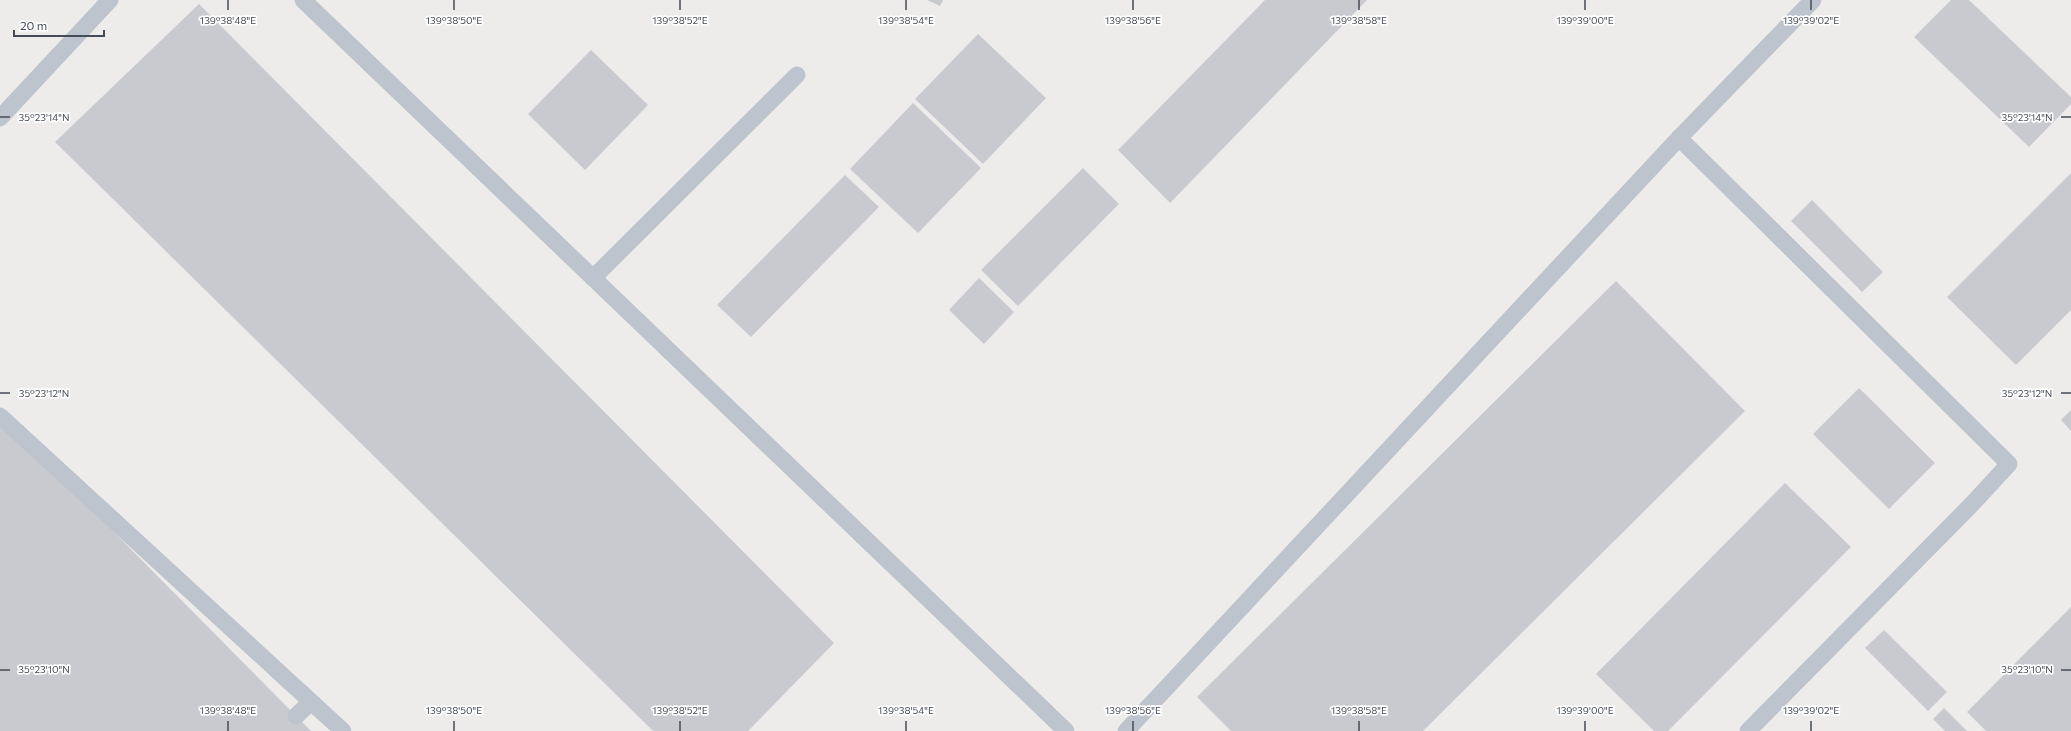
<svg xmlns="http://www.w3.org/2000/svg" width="2071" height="731" font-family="Commissioner,sans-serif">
<rect width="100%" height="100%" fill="#eeeceb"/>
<!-- building -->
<g fill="#c9cad0">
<path d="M927 0H943L940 6Z"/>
<path d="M1265 0H1367L1170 203 1118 150Z"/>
<path d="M1951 0H1969L2071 97V104L2029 147 1914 37Z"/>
<path d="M199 4 834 643 748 731H653L55 142Z"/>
<path d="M978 34 1046 98 983 164 915 99Z"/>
<path d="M591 50 648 105 585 170 528 114Z"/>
<path d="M913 103 981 168 918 233 850 169Z"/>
<path d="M1083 168 1119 204 1018 306 981 270Z"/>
<path d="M2071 173V310L2016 365 1947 297Z"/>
<path d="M845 175 879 207 751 337 717 305Z"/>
<path d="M1812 200 1883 272 1862 292 1791 221Z"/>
<path d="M979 278 1014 312 984 344 949 310Z"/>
<path d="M1616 281 1745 411 1423 731H1231L1197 697Z"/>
<path d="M1859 388 1935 463 1889 509 1813 434Z"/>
<path d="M2071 410V431L2061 420Z"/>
<path d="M5 422 311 731H0V427Z"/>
<path d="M1785 483 1851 547 1668 731H1654L1596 674Z"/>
<path d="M2071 607V731H1986L1967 712Z"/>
<path d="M1884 630 1947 692 1928 711 1865 648Z"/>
<path d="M1944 708 1967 731H1945L1933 719Z"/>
</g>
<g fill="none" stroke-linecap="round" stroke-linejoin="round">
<!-- lane -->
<g stroke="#bec4cd" stroke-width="17">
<path d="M303 0 1066 731"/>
<path d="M0 118 110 0"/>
<path d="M1679 138 2009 464 1973 503 1748 731"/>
<path d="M593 278 797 75"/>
<path d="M0 416 343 731"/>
<path d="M296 716 311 702"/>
<path d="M1126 731 1679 138 1813 0"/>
</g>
</g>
<!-- ticks -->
<path fill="none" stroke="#464c57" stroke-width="1.5" d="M228 0V10M454 0V10M680 0V10M906 0V10M1133 0V10M1359 0V10M1585 0V10M1811 0V10M0 117H10M2061 117H2071M0 393H10M2061 393H2071M0 670H10M2061 670H2071M228 721V731M454 721V731M680 721V731M906 721V731M1133 721V731M1359 721V731M1585 721V731M1811 721V731"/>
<g font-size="10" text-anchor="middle" fill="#464c57" stroke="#fff" stroke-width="3.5" stroke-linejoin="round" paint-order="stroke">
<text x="228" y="24">139°38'48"E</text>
<text x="454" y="24">139°38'50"E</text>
<text x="680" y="24">139°38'52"E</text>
<text x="906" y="24">139°38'54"E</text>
<text x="1133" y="24">139°38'56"E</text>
<text x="1359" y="24">139°38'58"E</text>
<text x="1585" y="24">139°39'00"E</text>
<text x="1811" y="24">139°39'02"E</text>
<text x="44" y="121">35°23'14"N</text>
<text x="2027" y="121">35°23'14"N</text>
<text x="44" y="397">35°23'12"N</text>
<text x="2027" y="397">35°23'12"N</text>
<text x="44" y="673">35°23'10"N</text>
<text x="2027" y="673">35°23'10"N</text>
<text x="228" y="714">139°38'48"E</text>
<text x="454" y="714">139°38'50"E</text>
<text x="680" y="714">139°38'52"E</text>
<text x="906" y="714">139°38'54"E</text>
<text x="1133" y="714">139°38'56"E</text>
<text x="1359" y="714">139°38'58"E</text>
<text x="1585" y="714">139°39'00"E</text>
<text x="1811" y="714">139°39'02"E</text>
</g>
<!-- scale -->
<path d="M14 30v6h90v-6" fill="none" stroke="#464c57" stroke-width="2"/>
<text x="20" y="30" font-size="12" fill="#464c57" stroke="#ffffff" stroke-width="3" paint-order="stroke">20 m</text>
</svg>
